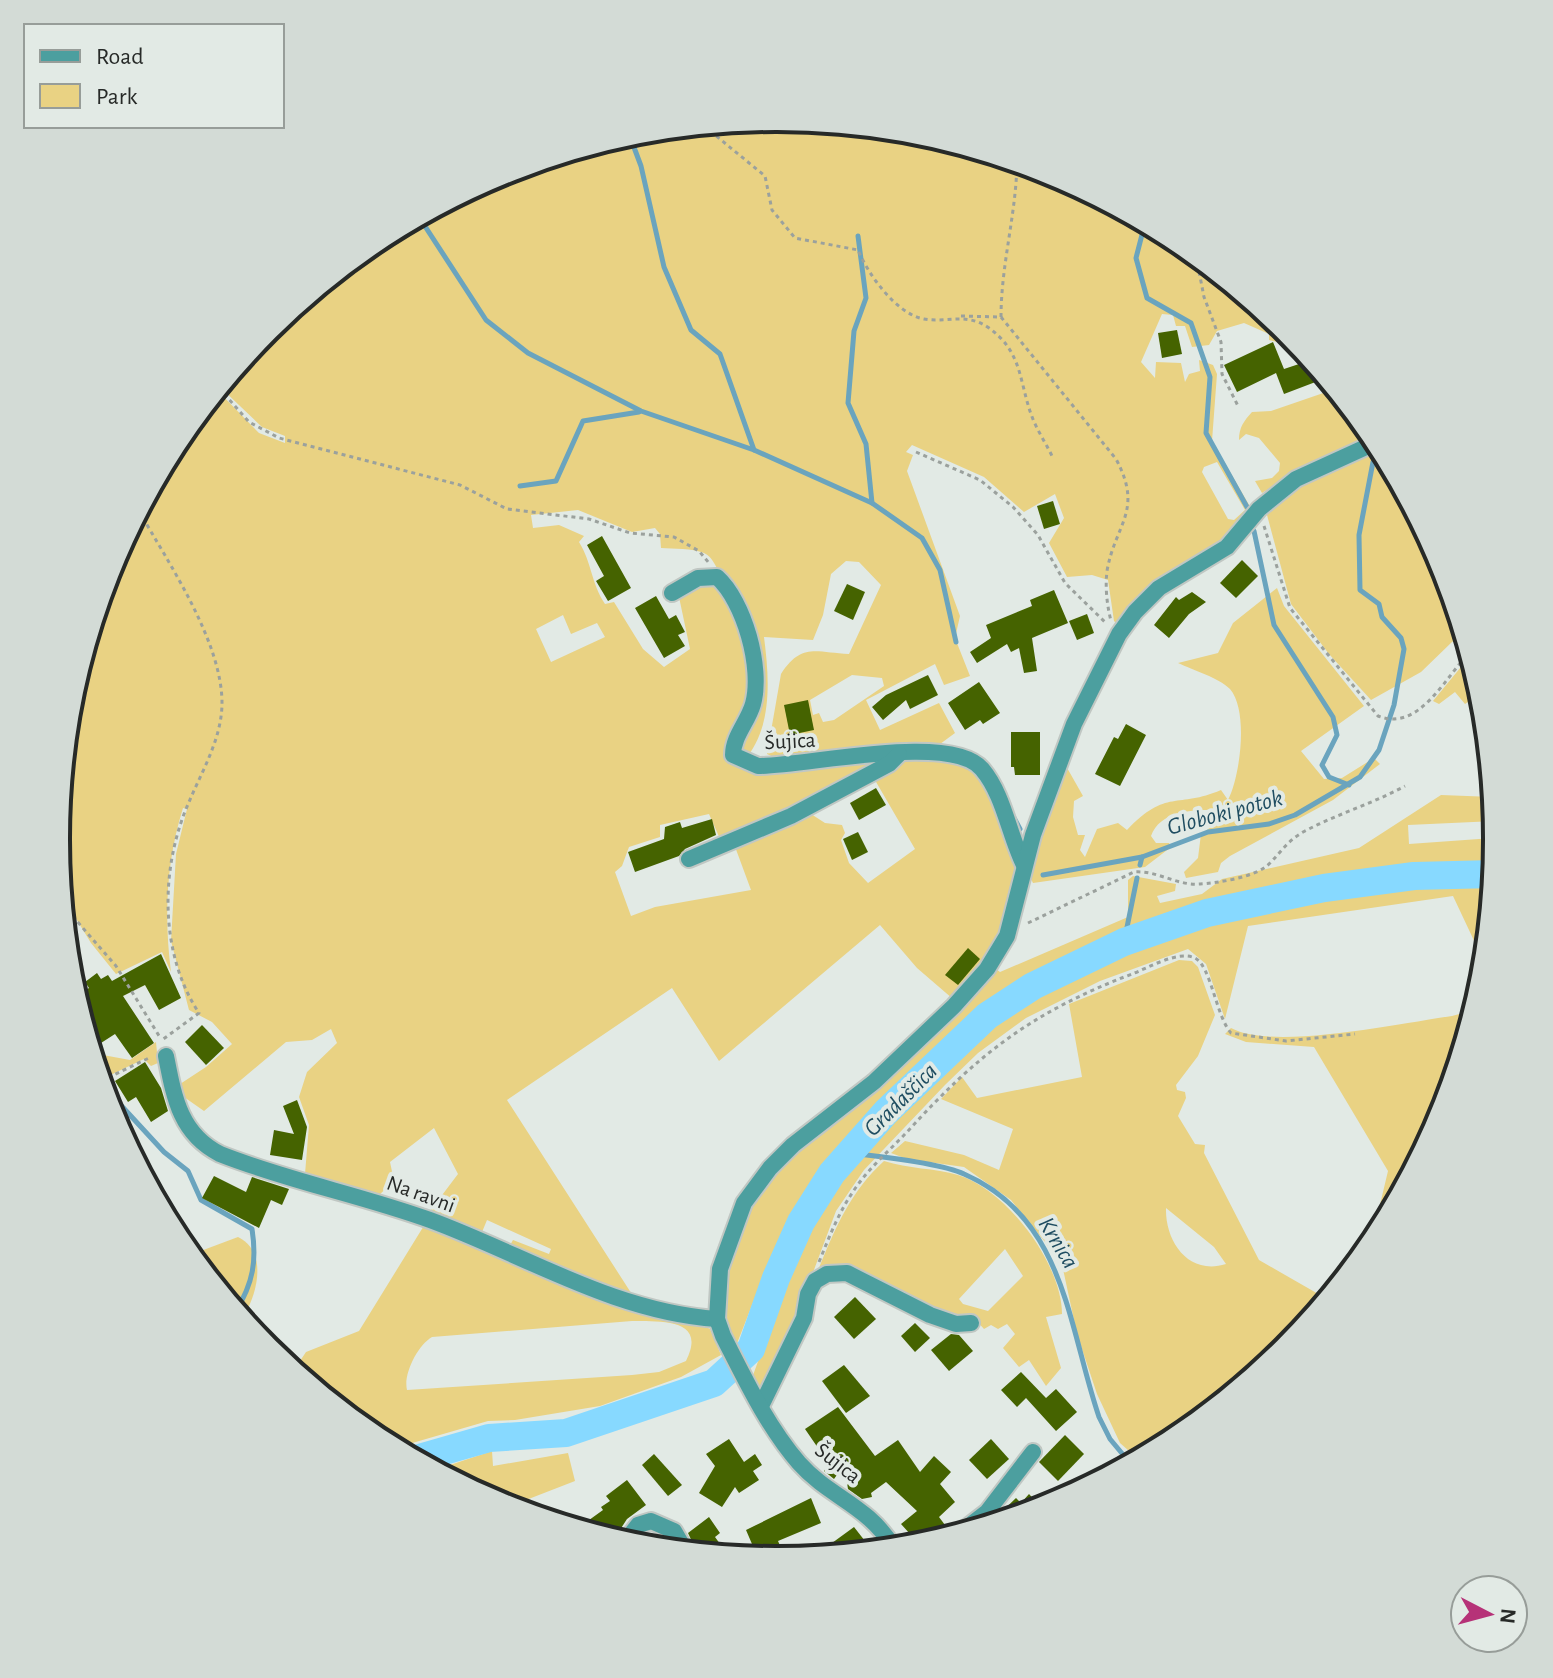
<svg xmlns="http://www.w3.org/2000/svg" width="1553" height="1678" font-family="'Alegreya Sans',sans-serif">
<rect width="100%" height="100%" fill="#e2eae5"/>
<!-- green -->
<g fill="#e9d283" fill-rule="evenodd">
<path d="M777 119 918 132 1053 174 1177 240 1286 330 1302 348 1269 340V334L1244 323 1217 331 1209 345 1192 347 1185 326H1176L1173 315 1162 314 1141 362 1155 378 1156 362 1181 363 1185 382 1189 374 1200 371 1199 360 1213 365 1217 374 1212 441 1252 510 1225 540 1160 578 1120 627 1114 621 1108 580 1092 575 1067 577 1049 543 1064 518 1055 494 1024 512 984 477 912 445 906 452 913 455 907 471 960 616 955 638 970 676 944 685 935 664 866 700 880 730 939 703 955 733 936 747 782 761 767 754 781 674C802 642 816 653 849 654L881 585 859 562 846 561 831 574 823 615 813 640 764 637C769 676 773 724 747 757L736 750C772 683 766 631 720 572 714 565 713 557 704 553 692 548 674 549 661 548L660 534 655 528 632 532 578 510 531 515 533 528 559 525 584 536 579 542C592 563 591 583 605 604L614 602 643 649 664 667 690 649 679 597C737 547 750 658 749 694 749 713 734 728 726 744L733 764 774 773 874 759 887 762 791 811 721 841 709 814 660 825V837L629 847 622 866 615 872 631 916 655 907 751 890 734 844 808 812 825 823 842 825 845 833 841 840 849 863 868 883 915 849 872 775C902 759 944 741 976 767 990 780 996 805 1002 822 1013 851 1020 876 1012 906 1002 945 975 968 953 999L917 968 880 925 719 1061 672 988 507 1100 635 1299 509 1247 513 1240 549 1254 551 1249 487 1220 480 1237 427 1215 458 1174 434 1128 390 1162 394 1181 377 1197 305 1174 309 1125 299 1097 307 1072 337 1043 331 1029 312 1040 286 1042 204 1111 184 1097 180 1100 177 1086 206 1067 232 1044 212 1022 189 1010 171 941 176 854 187 809 183 808C166 862 164 917 171 972L162 952 116 974 91 943 61 894 56 839 70 698 111 563 178 438 217 390 259 433 285 443V436L262 427 220 387 267 329 377 240 501 173 636 132ZM1217 462 1245 510 1234 520 1228 519 1202 472 1204 467ZM563 615 571 634 597 623 605 637 551 662 536 629ZM852 675 882 678 884 686 834 720 823 722 819 713 813 715 810 700Z"/>
<path d="M1335 389 1373 436 1303 467 1262 493 1255 481 1272 478 1279 471 1280 463 1259 438 1246 434 1239 440C1239 427 1244 421 1252 412L1271 411Z"/>
<path d="M1380 447 1442 564 1464 636 1452 642 1421 672 1371 700 1329 654 1291 604 1267 515 1297 486Z"/>
<path d="M1277 588 1284 606 1364 706 1301 751 1324 779 1342 778 1374 758 1380 764 1333 800 1230 856 1221 863 1218 872 1186 878 1184 872 1198 858 1201 834 1217 823 1223 810C1199 810 1161 808 1151 836L1156 843H1169L1171 847 1145 867 1033 883 1029 875 1031 862 1066 766 1083 796 1074 801 1073 817 1078 835H1085L1080 850 1085 857 1097 829 1118 823 1127 830C1167 788 1177 809 1221 790L1228 800C1240 777 1249 711 1230 689 1219 678 1193 670 1178 663L1218 653 1233 623Z"/>
<path d="M1470 656 1481 693 1465 704 1455 692 1439 704 1433 701Z"/>
<path d="M1441 795 1493 797 1495 821 1408 825 1409 844 1493 838 1495 822 1494 865 1389 867 1289 883 1172 914 1039 972 994 997 846 1137 810 1187 773 1252 736 1346 724 1322 726 1272 752 1205 766 1183 800 1147 843 1117 926 1042 996 969 1000 972 1128 917V880L1133 876 1176 884 1175 891 1157 896 1160 903 1202 894 1222 879 1359 848Z"/>
<path d="M1493 881 1485 964 1453 896 1248 926 1225 1019 1206 964 1188 949 1100 981 1026 1018 978 1053 945 1085 864 1170 836 1211 790 1334 761 1392 752 1378 801 1243 835 1180 857 1163 885 1125 933 1077 1000 1016 1065 977 1210 921 1295 901 1409 885Z"/>
<path d="M1179 960 1192 961 1198 967 1215 1015 1198 1056 1176 1085 1177 1090 1185 1092 1186 1098 1178 1116 1195 1144 1205 1145 1204 1153 1259 1260 1327 1299C1274 1362 1211 1420 1138 1459L1120 1443 1097 1394 1077 1334 1063 1269 1045 1242 1011 1200 964 1167 907 1159 891 1153 905 1141 964 1155 999 1170 1013 1129 941 1099 962 1077 977 1098 1082 1077 1069 1004ZM1166 1208 1214 1247 1226 1264C1188 1276 1165 1241 1166 1208Z"/>
<path d="M1474 1010 1442 1115 1375 1240 1365 1253 1361 1238 1378 1213 1388 1171 1314 1047 1246 1042 1225 1034 1231 1028C1273 1051 1401 1023 1452 1016Z"/>
<path d="M156 1042 158 1063 151 1066 144 1059 100 1080 92 1053 130 1060Z"/>
<path d="M884 1161C908 1169 935 1168 958 1175 1007 1190 1062 1264 1062 1314L1046 1317 1061 1368 1046 1386 1029 1360 1019 1367 1003 1348 1015 1334 1007 1324 998 1329 991 1325 984 1329 973 1317 954 1321 819 1268C835 1228 851 1191 884 1161ZM1005 1249 1023 1276 988 1311 963 1304 959 1299Z"/>
<path d="M425 1224 701 1324 710 1329 721 1355 681 1377 600 1406 515 1420 488 1421 395 1448 376 1438 294 1370 306 1352 359 1331ZM632 1321C659 1322 708 1317 686 1361L659 1372 632 1375 407 1390C403 1374 418 1345 432 1337Z"/>
<path d="M238 1237C269 1252 257 1296 242 1319L190 1255Z"/>
<path d="M492 1451 493 1466 568 1453 575 1481 508 1507 435 1470Z"/>
</g>
<g fill="none" stroke-linecap="round" stroke-linejoin="round">
<!-- stream -->
<g stroke="#6aa4be" stroke-width="5">
<path d="M629 134 641 166 664 267 691 330 720 354 754 450"/>
<path d="M419 217 486 320 528 353 641 411 754 450 872 503 922 538 940 570 956 642"/>
<path d="M1145 223 1136 258 1147 298 1191 323 1210 377 1206 433 1247 507"/>
<path d="M858 236 866 298 854 331 848 403 866 444 872 503"/>
<path d="M520 486 556 481 583 421 639 412"/>
<path d="M1254 531 1274 625 1333 717 1337 735 1322 765 1329 777 1349 785"/>
<path d="M1013 816 1020 829"/>
<path d="M1140 865 1142 857 1208 832 1269 824 1295 815 1360 777 1379 750 1394 705 1404 649 1401 638 1382 617 1379 604 1360 590 1359 535 1373 462"/>
<path d="M1043 875 1142 857"/>
<path d="M1124 942 1137 878"/>
<path d="M106 1089 164 1152 188 1171 201 1200 252 1229C257 1261 253 1283 236 1311"/>
<path d="M849 1153C877 1156 941 1163 964 1174 1065 1218 1068 1326 1099 1417L1110 1439 1130 1463"/>
</g>
<!-- river -->
<path stroke="#87d9ff" stroke-width="28" d="M416 1459 489 1438 566 1433 714 1383 751 1349 776 1278 801 1222 832 1173 886 1112 987 1016 1033 986 1124 942 1207 913 1324 888 1414 876 1494 874"/>
</g>
<!-- building -->
<g fill="#456300">
<path d="M1177 330 1182 354 1162 358 1158 333Z"/>
<path d="M1273 342 1284 369 1311 360 1326 378 1284 394 1276 373 1237 392 1224 365Z"/>
<path d="M1053 501 1060 524 1044 529 1037 506Z"/>
<path d="M602 536 631 588 608 601 596 581 604 576 587 545Z"/>
<path d="M1242 560 1258 576 1236 598 1220 583Z"/>
<path d="M847 584 865 592 853 620 834 611Z"/>
<path d="M1054 590 1068 623 1032 638 1037 671 1024 673 1019 648 1011 652 1007 644 977 663 970 652 991 638 986 625 1032 606 1030 600Z"/>
<path d="M1192 592 1206 602 1189 614 1169 638 1154 625 1176 597 1179 600Z"/>
<path d="M656 596 669 619 676 615 685 632 678 635 685 646 664 658 635 608Z"/>
<path d="M1087 614 1094 633 1077 640 1069 621Z"/>
<path d="M928 675 938 695 910 709 906 700 883 720 872 707 886 695Z"/>
<path d="M979 682 1000 713 983 724 980 720 965 730 948 703Z"/>
<path d="M808 700 814 730 790 735 784 705Z"/>
<path d="M1126 724 1146 735 1120 786 1095 774 1114 737 1118 739Z"/>
<path d="M1011 732H1040V775H1015L1014 767H1011Z"/>
<path d="M876 788 886 805 859 820 850 803Z"/>
<path d="M712 819 716 835 685 849 679 856 635 872 628 852 664 839 665 827 680 822 682 828Z"/>
<path d="M858 832 868 852 852 860 843 839Z"/>
<path d="M968 948 980 959 958 985 945 975Z"/>
<path d="M161 954 181 998 159 1010 145 985 123 996 154 1043 132 1058 115 1034 101 1043 85 1019 92 1015 78 995 89 988 85 982 97 973 101 979 108 975 112 981Z"/>
<path d="M202 1025 224 1048 206 1065 185 1042Z"/>
<path d="M145 1062 161 1088 168 1111 151 1122 136 1097 128 1102 115 1081Z"/>
<path d="M297 1100 307 1127 302 1160 270 1155 274 1130 294 1134 283 1106Z"/>
<path d="M214 1176 246 1192 252 1177 289 1189 282 1205 271 1200 259 1228 202 1198Z"/>
<path d="M855 1297 876 1319 854 1339 834 1317Z"/>
<path d="M915 1323 930 1338 915 1352 901 1336Z"/>
<path d="M951 1334 959 1335 973 1351 949 1371 931 1350Z"/>
<path d="M844 1365 870 1396 846 1413 822 1381Z"/>
<path d="M1021 1372 1046 1398 1056 1389 1077 1412 1056 1431 1026 1398 1017 1407 1001 1390Z"/>
<path d="M838 1407 875 1456 898 1440 920 1472 934 1456 951 1472 940 1484 955 1502 939 1517 945 1525 920 1545 901 1524 917 1511 886 1482 871 1493 872 1497 862 1499 848 1489 844 1465 834 1479 824 1471 829 1464 805 1429Z"/>
<path d="M1065 1435 1084 1454 1058 1481 1039 1462Z"/>
<path d="M729 1439 744 1462 755 1454 762 1465 753 1471 759 1480 739 1493 735 1487 722 1507 699 1493 715 1466 706 1454Z"/>
<path d="M991 1439 1009 1459 987 1479 969 1460Z"/>
<path d="M654 1454 682 1485 668 1496 642 1465Z"/>
<path d="M627 1480 646 1505 627 1519 616 1536 612 1538 578 1528 603 1510 601 1507 610 1501 606 1496Z"/>
<path d="M1029 1494 1042 1508 990 1523 1016 1498 1021 1503Z"/>
<path d="M811 1498 821 1523 778 1541 786 1559 758 1558 746 1530Z"/>
<path d="M709 1517 720 1533 715 1537 728 1555 696 1550 688 1533Z"/>
<path d="M854 1527 872 1550 821 1555 832 1543Z"/>
</g>
<g fill="none" stroke-linecap="round" stroke-linejoin="round">
<!-- minor casing -->
<g stroke="#c0c7c3" stroke-width="20">
<g id="minor">
<path d="M672 593 698 578 717 577C744 601 763 668 753 704 748 722 733 736 733 755L758 766C807 766 951 732 982 769 1004 795 1009 835 1024 865"/>
<path d="M689 859 791 816 889 764 899 754"/>
<path d="M166 1056C174 1097 180 1134 220 1154 288 1181 361 1195 430 1220 525 1255 614 1312 717 1319"/>
<path d="M761 1406 804 1318 808 1294 815 1281 827 1274 847 1273 930 1315 956 1324 971 1323"/>
<path d="M960 1533 987 1512 1033 1452"/>
<path d="M625 1542 638 1525 651 1521 674 1531 685 1550"/>
<path d="M894 1548C867 1504 830 1498 799 1463 767 1426 745 1379 723 1336L717 1319 720 1269 744 1203 770 1168 793 1145 874 1082 954 1006 987 969 1007 936 1033 835 1074 724 1119 634 1135 612 1159 588 1227 547 1259 509 1296 479 1377 442"/>
</g>
</g>
<!-- path -->
<g stroke="#9ba19d" stroke-width="3" stroke-dasharray="4 4" stroke-linecap="butt">
<path d="M704 126 765 176 772 210 795 238 858 250C868 274 896 314 924 319 947 323 967 312 989 328 1022 352 1019 380 1031 414 1036 429 1046 443 1053 458"/>
<path d="M1196 256 1204 297 1221 342 1222 374 1239 408"/>
<path d="M961 316 1001 317 1116 459C1144 511 1115 524 1107 571 1105 588 1107 605 1111 621"/>
<path d="M1001 317C1001 265 1016 215 1017 163"/>
<path d="M219 388 249 422 279 438 460 485 507 509 589 519 630 533 674 537 699 551 709 563"/>
<path d="M916 452 980 480 1013 507 1038 535 1065 583 1107 624"/>
<path d="M139 511C169 564 223 643 222 705 221 740 202 771 189 802 160 867 159 953 199 1013L162 1040"/>
<path d="M1264 526 1290 608 1378 716C1419 732 1444 679 1469 653"/>
<path d="M62 904 116 966 161 1039"/>
<path d="M1028 923 1134 872C1157 870 1177 886 1200 884 1218 883 1256 877 1269 864 1282 851 1288 840 1305 831 1337 814 1372 804 1405 786"/>
<path d="M101 1081 151 1057"/>
<path d="M819 1262C830 1235 840 1209 857 1186 871 1166 890 1150 907 1132 978 1054 1032 1012 1132 974 1148 968 1178 950 1195 958 1211 966 1216 1016 1231 1033L1286 1041 1355 1034"/>
</g>
<!-- minor -->
<use href="#minor" stroke="#4c9f9f" stroke-width="16"/>
</g>
<g text-anchor="middle" dominant-baseline="central" stroke-width="8" stroke-linejoin="round" paint-order="stroke">
<!-- street labels -->
<g font-size="22" fill="#272a28" stroke="#e2eae5">
<text transform="translate(790 741) rotate(-3)">Šujica</text>
<text transform="translate(421 1194) rotate(20)">Na ravni</text>
<text transform="translate(838 1463) rotate(38)">Šujica</text>
</g>
<!-- water labels -->
<g font-size="24" font-style="italic" fill="#1f4d61" stroke="#e2eae5">
<text transform="translate(1225 813) rotate(-15)">Globoki potok</text>
<text transform="translate(901 1100) rotate(-45)">Gradaščica</text>
<text transform="translate(1058 1243) rotate(59)">Krnica</text>
</g>
</g>
<!-- crop -->
<path d="M0 0H1553V1678H0ZM776 132H777A706 706 0 0 1 1483 838V840A706 706 0 0 1 777 1546H776A706 706 0 0 1 70 840V838A706 706 0 0 1 776 132Z" fill="#d3dbd6" fill-rule="evenodd"/>
<path fill="none" stroke="#272a28" stroke-width="4" d="M776 132H777A706 706 0 0 1 1483 838V840A706 706 0 0 1 777 1546H776A706 706 0 0 1 70 840V838A706 706 0 0 1 776 132Z"/>
<!-- legend -->
<rect x="24" y="24" width="260" height="104" fill="#e2eae5" stroke="#979d99" stroke-width="2"/>
<rect x="40" y="50" width="40" height="12" fill="#4c9f9f" stroke="#979d99" stroke-width="2"/>
<text x="96" y="64" font-size="24" fill="#272a28">Road</text>
<rect x="40" y="84" width="40" height="24" fill="#e9d283" stroke="#979d99" stroke-width="2"/>
<text x="96" y="104" font-size="24" fill="#272a28">Park</text>
<!-- north arrow -->
<g transform="translate(1489 1614) rotate(96)"><circle r="38" fill="#e2eae5" stroke="#979d99" stroke-width="2"/>
<path d="M0-6L14 30L0 20L-14 30Z" fill="#b63278"/>
<text y="-12" font-size="22" font-weight="bold" text-anchor="middle" fill="#272a28">N</text>
</g>
</svg>
